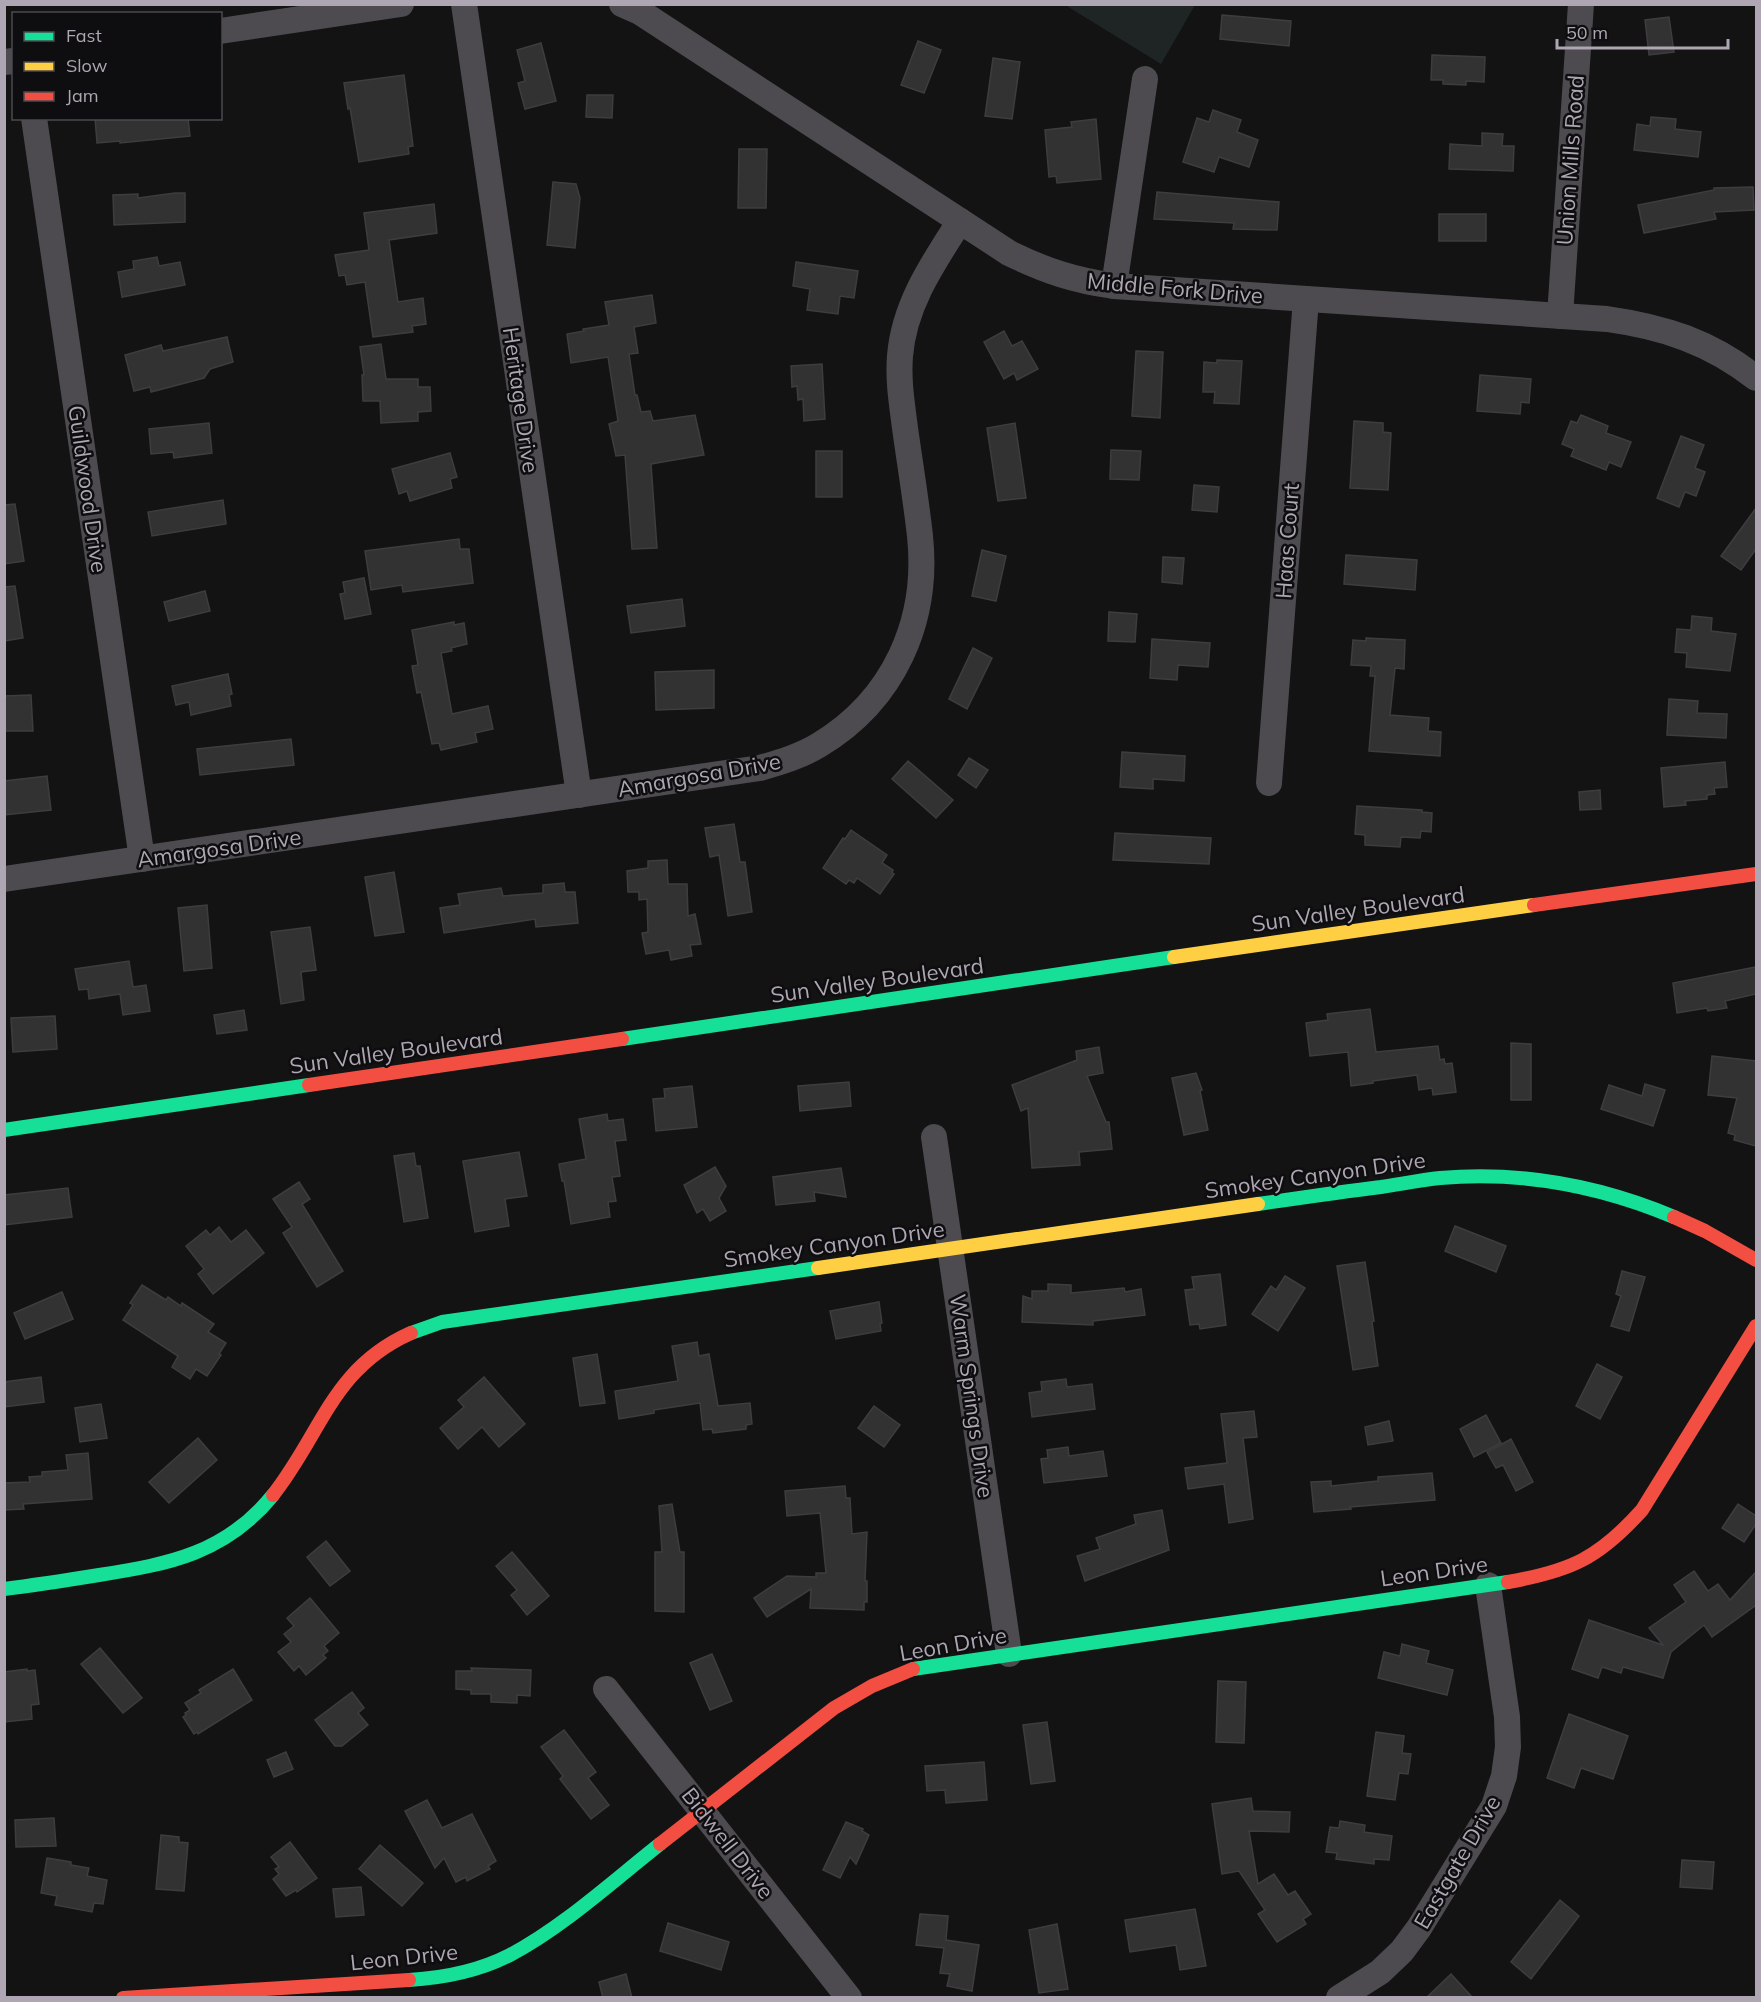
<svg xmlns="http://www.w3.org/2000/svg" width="1761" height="2002" font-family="Mulish,sans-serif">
<rect width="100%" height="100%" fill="#131313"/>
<!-- green -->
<path fill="#1f2425" d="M1065 5H1195L1161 64Z"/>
<!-- building -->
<g fill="#333233" stroke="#3e3c3f" stroke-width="1.5">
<path d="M1222 15 1291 21 1289 46 1220 39Z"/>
<path d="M1669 17 1674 52 1649 55 1645 20Z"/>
<path d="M918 41 941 50 924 93 901 85Z"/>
<path d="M541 43 556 101 525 109 518 83 525 81 517 50Z"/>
<path d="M1432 55 1485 57 1484 82 1466 81V85L1443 84V80H1431Z"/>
<path d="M993 58 1020 62 1012 119 985 116Z"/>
<path d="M404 75 413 146 408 147 409 154 359 162 350 108 348 109 344 83Z"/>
<path d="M587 95H613L612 118 586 117Z"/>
<path d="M1213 110 1241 120 1237 132 1258 140 1249 167 1219 157 1214 172 1183 162 1197 118 1209 122Z"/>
<path d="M1651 117 1676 119 1675 129 1701 132 1698 157 1634 150 1637 124 1650 126Z"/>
<path d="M95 118H188L190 136 120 143V141L97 143Z"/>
<path d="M1096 119 1101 179 1057 183 1056 176 1049 177 1045 130 1072 127 1071 122Z"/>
<path d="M1482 133 1503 134 1502 146H1514L1513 171 1449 169 1450 144 1482 146Z"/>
<path d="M739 149H767L766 208H738Z"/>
<path d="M553 182 576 184 580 198 575 248 547 245Z"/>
<path d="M1753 187 1754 210 1714 212 1716 219 1644 233 1638 205 1714 190V188Z"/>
<path d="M1157 192 1279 202 1277 230 1233 229 1234 223 1154 219Z"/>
<path d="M175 193H185V222L114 225 113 195 138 194V198Z"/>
<path d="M434 204 437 233 389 240 398 302 423 298 426 324 412 326 413 332 373 337 365 282 347 285 345 275 339 276 335 255 369 250 364 213Z"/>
<rect x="1439" y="214" width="47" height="27"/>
<path d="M157 257 159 266 180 262 185 285 122 297 118 272 134 269 133 261Z"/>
<path d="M796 262 858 271 854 298 840 296 838 314 807 310 810 289 793 286Z"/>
<path d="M652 295 656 323 634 327 638 353 629 354 635 395H637L641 412 650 411 653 421 695 415 704 455 651 464 657 548 632 549 625 455 616 456 609 424 618 421 608 357 571 363 567 334 584 331 583 329 609 325 605 302Z"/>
<path d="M1004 331 1012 346 1022 341 1038 369 1017 380 1014 373 1004 379 984 342Z"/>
<path d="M227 337 233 362 210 369 204 378 151 392 150 387 134 391 125 355 161 345 163 351Z"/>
<path d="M381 344 386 379H418V387H430L431 411 418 412V421L381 423 380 401H363L362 375H364L360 347Z"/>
<path d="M1136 351 1163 352 1160 418 1132 416Z"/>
<path d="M1217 360 1242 361 1239 404 1214 403 1215 392H1203L1204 362 1217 363Z"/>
<path d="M822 364 825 419 804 421 803 399 798 400 797 386 792 387 791 366Z"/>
<path d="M1480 375 1531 379 1529 403 1521 402 1520 414 1477 411Z"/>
<path d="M1581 415 1608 426 1606 433 1631 442 1621 467 1609 462 1606 470 1571 456 1574 449 1562 444 1571 421 1577 423Z"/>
<path d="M1354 421 1383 423V432L1391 433 1388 490 1350 488Z"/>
<path d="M209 423 212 453 174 458 173 452 151 454 149 429Z"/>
<path d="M1015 423 1026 498 998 501 987 428Z"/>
<path d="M1681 436 1704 445 1695 468 1705 472 1696 496 1685 492 1679 507 1657 498Z"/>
<path d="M1111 450 1141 451 1139 480 1110 479Z"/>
<rect x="816" y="451" width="26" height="46"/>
<path d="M450 453 457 477 450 479 452 488 410 501 407 491 399 494 392 469Z"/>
<path d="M1194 485 1219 487 1217 512 1192 510Z"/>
<path d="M223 500 226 524 152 536 148 512Z"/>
<path d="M15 504 24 561 4 564V505Z"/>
<path d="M1756 508V549L1741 570 1721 556Z"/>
<path d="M459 539 460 549H469L473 583 403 592 402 585 371 590 365 551Z"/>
<path d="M982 550 1006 556 996 601 972 596Z"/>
<path d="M1346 555 1417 560 1415 590 1344 584Z"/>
<path d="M1163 557 1184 558 1182 584 1162 582Z"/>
<path d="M364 578 371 614 345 619 340 594 345 593 343 582Z"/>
<path d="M15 586 23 638 4 641V587Z"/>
<path d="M205 591 210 611 169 621 164 602Z"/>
<path d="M682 599 685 626 631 633 627 606Z"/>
<path d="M1109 612 1137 614 1135 642 1108 641Z"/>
<path d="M1692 616 1712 618 1711 631 1736 634 1730 671 1686 667 1687 653 1675 652 1677 629 1691 630Z"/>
<path d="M454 622V625L464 623 467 644 451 648 452 651 441 653 452 714 488 706 493 729 475 733 477 742 441 750 439 743 432 744 421 692 417 693 412 666 418 665 412 630Z"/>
<path d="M1366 638 1405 640 1404 669 1395 668 1390 715 1429 718 1428 731 1441 732 1440 756 1369 751 1375 676H1370L1371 666 1351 665 1353 640 1366 641Z"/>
<path d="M1152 639 1210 643 1208 667 1178 665 1177 680 1150 678Z"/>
<path d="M973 648 992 658 967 709 949 699Z"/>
<path d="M714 670V708L656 710 655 672Z"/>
<path d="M228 674 232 694 229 695 231 706 191 715 189 702 176 705 172 686Z"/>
<path d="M31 695 33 731H4V696Z"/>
<path d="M1669 699 1698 701 1697 713 1727 714 1726 738 1667 735Z"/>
<path d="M291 739 294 765 200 775 197 749Z"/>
<path d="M1122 752 1185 756 1184 781 1153 779V789L1120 787Z"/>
<path d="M969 758 988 770 976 788 958 775Z"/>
<path d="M908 761 953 800 936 818 892 779Z"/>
<path d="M1725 762 1727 787 1714 788 1715 794 1707 795V799L1685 801 1686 805 1664 807 1661 768Z"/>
<path d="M47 776 51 810 4 815V781Z"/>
<path d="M1600 790 1601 809 1580 810 1579 792Z"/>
<path d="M1357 806 1422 810V812L1432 813 1431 832 1421 831 1420 838 1401 837 1400 847 1365 845V835L1355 834Z"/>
<path d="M734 824 740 862H745L752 912 728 916 719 855 710 857 705 828Z"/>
<path d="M851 830 887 855 882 863 893 870 892 873 894 874 880 894 857 878 854 883 849 880 846 884 823 868 843 838 845 839Z"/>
<path d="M1115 833 1211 838 1209 864 1113 860Z"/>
<path d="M667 860 668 884H687L688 916 695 914 701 944 690 945 692 956 671 960 669 950 646 954 642 933 648 932 647 899 639 900V892H628L627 871 648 868V861Z"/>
<path d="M394 872 404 932 375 936 365 877Z"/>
<path d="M564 883 565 892H575L578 923 536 927 535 919 444 933 440 908 460 905 458 894 501 888 503 896 543 893V885Z"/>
<path d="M207 905 212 968 184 971 178 908Z"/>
<path d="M310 927 316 970 301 972 304 1000 281 1004 271 932Z"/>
<path d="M129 961 133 987 146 985 150 1011 123 1015 120 994 89 999 88 989 79 990 75 969Z"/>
<path d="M1756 967V994L1725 1001 1727 1008 1708 1011 1707 1008 1677 1013 1673 983Z"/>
<path d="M1370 1009 1376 1052 1438 1046 1440 1060 1444 1059 1445 1064 1452 1063 1456 1092 1433 1095 1432 1088 1419 1090 1417 1075 1373 1081V1083L1351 1086 1348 1052 1310 1056 1306 1023 1328 1020 1327 1014Z"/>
<path d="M244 1010 247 1030 217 1034 214 1015Z"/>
<path d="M55 1016 57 1049 13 1052 11 1018Z"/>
<path d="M1511 1043 1531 1044V1100H1511Z"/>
<path d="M1099 1047 1103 1073 1087 1076 1106 1122H1109L1112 1149 1079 1152 1080 1165 1032 1168 1028 1108 1021 1111 1012 1085 1077 1060 1076 1051Z"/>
<path d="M1712 1056 1756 1061V1146L1734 1140 1735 1135 1728 1133 1737 1098 1708 1095Z"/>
<path d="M1196 1073 1202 1090 1200 1091 1208 1130 1184 1135 1172 1078Z"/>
<path d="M849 1082 851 1106 800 1111 798 1086Z"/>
<path d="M1645 1084 1665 1090 1653 1126 1601 1109 1609 1085 1642 1096Z"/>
<path d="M692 1086 697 1127 656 1131 653 1099 665 1098 664 1089Z"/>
<path d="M607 1114 608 1121 623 1119 626 1140 615 1141 620 1176 612 1177 616 1201 608 1202 610 1217 571 1224 564 1181H562L559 1164 586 1159 579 1119Z"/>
<path d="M519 1152 527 1196 505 1199 509 1226 475 1232 463 1161Z"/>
<path d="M414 1153 416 1166H420L428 1218 404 1222 394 1156Z"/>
<path d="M715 1167 726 1186 719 1198 726 1211 710 1221 703 1209 697 1213 684 1185Z"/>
<path d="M841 1168 846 1197 814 1192 815 1201 776 1205 773 1177Z"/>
<path d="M299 1182 310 1199 302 1204 343 1271 317 1287 283 1233 292 1227 273 1199Z"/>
<path d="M68 1188 72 1217 4 1225V1195Z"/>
<path d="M1455 1226 1506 1246 1496 1272 1445 1251Z"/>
<path d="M219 1227 231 1242 246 1230 264 1253 213 1294 198 1274 204 1269 186 1246 206 1230 210 1235Z"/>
<path d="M1365 1262 1374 1321 1372 1322 1378 1366 1353 1370 1337 1266Z"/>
<path d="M1622 1271 1645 1277 1629 1331 1611 1326 1621 1296 1616 1294Z"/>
<path d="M1220 1274 1226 1325 1200 1329 1199 1324 1190 1325 1185 1290 1194 1289 1192 1277Z"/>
<path d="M1285 1276 1305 1288 1278 1331 1252 1314 1271 1286 1276 1290Z"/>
<path d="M1048 1284 1071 1285V1293L1124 1288 1125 1292 1141 1289 1145 1315 1093 1321V1325L1022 1322 1023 1296 1032 1299V1291H1048Z"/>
<path d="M142 1285 166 1300 168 1297 181 1306 182 1303 214 1324 208 1332 226 1343 219 1354 221 1355 207 1376 196 1369 190 1379 172 1367 178 1356 123 1320 133 1305 130 1303Z"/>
<path d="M62 1292 73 1319 25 1339 14 1313Z"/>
<path d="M879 1302 882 1323 880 1324 881 1331 836 1339 830 1311Z"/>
<path d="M697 1342 699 1356 709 1354 718 1406 750 1403 752 1424 746 1425V1429L713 1433 712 1429 703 1430 700 1403 654 1410V1413L619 1419 615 1391 678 1381 672 1346Z"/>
<path d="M597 1354 605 1403 580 1406 573 1358Z"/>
<path d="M1597 1364 1622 1377 1600 1419 1576 1406Z"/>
<path d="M41 1377 44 1402 4 1407V1382Z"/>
<path d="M484 1377 525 1424 499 1447 482 1427 458 1449 440 1428 464 1407 458 1400Z"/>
<path d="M1066 1379 1067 1387 1092 1384 1095 1409 1032 1417 1029 1393 1042 1391 1041 1382Z"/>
<path d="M101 1404 107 1438 80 1442 75 1408Z"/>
<path d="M874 1406 900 1425 884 1447 858 1428Z"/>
<path d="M1254 1411 1257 1437 1243 1438 1253 1519 1229 1523 1224 1484 1188 1489 1185 1468 1227 1463 1221 1414Z"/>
<path d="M1486 1415 1501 1443 1474 1457 1460 1429Z"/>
<path d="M1389 1421 1393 1441 1368 1445 1365 1427Z"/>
<path d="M198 1438 217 1460 169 1503 149 1482Z"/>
<path d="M1511 1439 1533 1482 1516 1491 1503 1465 1496 1468 1487 1452Z"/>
<path d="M1068 1447 1069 1456 1103 1451 1107 1476 1044 1483 1041 1459 1048 1458 1047 1450Z"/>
<path d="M88 1453 92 1499 23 1504 24 1509 4 1510V1483L30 1482 29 1477 42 1476V1472L68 1470 66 1455Z"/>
<path d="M1432 1473 1435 1500 1350 1507 1351 1509 1314 1512 1311 1482 1331 1481V1486L1378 1481V1477Z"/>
<path d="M845 1486 846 1498H850L852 1534 867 1532 865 1581H867V1602H864V1610L810 1608 811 1589 767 1617 754 1598 787 1576 816 1577V1573H826L820 1513 787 1516 785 1491Z"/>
<path d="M672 1504 680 1552H684V1612L655 1611V1552H662L659 1506Z"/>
<path d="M1738 1504 1756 1516V1524L1744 1542 1722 1528Z"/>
<path d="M1162 1510 1169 1550 1085 1581 1077 1556 1100 1549 1096 1538 1136 1524 1134 1515Z"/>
<path d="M326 1541 350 1571 330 1586 307 1557Z"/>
<path d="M512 1552 549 1596 527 1615 511 1595 517 1590 496 1566Z"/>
<path d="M1694 1571 1708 1591 1718 1584 1730 1600 1756 1572V1605L1712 1637 1704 1625 1671 1652 1663 1678 1623 1667 1621 1673 1602 1667 1598 1678 1572 1669 1589 1620 1663 1645 1649 1628 1686 1602 1674 1585Z"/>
<path d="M310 1598 339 1633 324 1646 328 1651 323 1655 326 1658 306 1675 299 1666 294 1671 278 1652 291 1642 284 1634 294 1626 287 1618Z"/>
<path d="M1402 1644 1429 1651 1426 1663 1453 1670 1447 1695 1378 1678 1384 1652 1400 1656Z"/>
<path d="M100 1648 142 1698 123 1713 81 1664Z"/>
<path d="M712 1654 732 1701 710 1710 690 1663Z"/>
<path d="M471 1668 531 1670 530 1696 517 1695V1703L491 1702V1694H471V1690L456 1689V1671H472Z"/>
<path d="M27 1669V1671L35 1670 39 1704 31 1705 32 1719 4 1722V1672Z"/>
<path d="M233 1669 252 1700 198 1734 197 1732 194 1734 183 1717 186 1715 185 1713 190 1710 185 1703 201 1693 199 1690Z"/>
<path d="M1218 1681 1246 1682 1244 1743 1216 1742Z"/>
<path d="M352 1692 364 1708 358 1713 368 1725 342 1746H335L315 1720Z"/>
<path d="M1569 1714 1628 1736 1613 1779 1581 1768 1574 1788 1547 1778Z"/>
<path d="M1047 1722 1055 1781 1031 1784 1023 1725Z"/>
<path d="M564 1730 596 1772 588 1778 609 1805 591 1819 560 1779 563 1776 541 1747Z"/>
<path d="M1376 1732 1404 1736 1402 1753 1411 1754 1408 1774 1399 1773 1395 1800 1367 1796Z"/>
<path d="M286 1752 293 1769 274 1777 267 1760Z"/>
<path d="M984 1762 987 1800 946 1803 945 1790 927 1791 925 1766Z"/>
<path d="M1251 1798 1253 1811 1290 1812 1289 1832 1249 1831 1258 1884 1274 1874 1288 1895 1295 1891 1311 1914 1303 1919 1306 1924 1277 1942 1258 1914 1265 1910 1239 1871 1222 1874 1212 1804Z"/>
<path d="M427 1800 442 1828 472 1814 496 1861 488 1866 490 1869 467 1881 466 1877 456 1882 444 1858 435 1868 405 1811Z"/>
<path d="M54 1818 56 1846 16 1847 15 1820Z"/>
<path d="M1340 1821 1365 1825 1364 1832 1392 1836 1389 1860 1374 1859V1864L1336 1859 1337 1853 1326 1852 1330 1827 1339 1828Z"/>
<path d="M846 1822 863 1829 862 1831 869 1835 856 1864 850 1857 840 1878 823 1870Z"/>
<path d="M161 1835 179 1837V1842L188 1843 184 1891 156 1889Z"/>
<path d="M290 1842 317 1878 297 1892 296 1890 286 1896 273 1879 279 1874 275 1869 279 1867 271 1857Z"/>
<path d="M380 1845 423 1883 402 1906 359 1869Z"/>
<path d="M47 1858 71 1862V1865L89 1868 87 1876 107 1880 103 1904 94 1903 92 1912 55 1905 57 1896 41 1893Z"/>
<path d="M1682 1860 1714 1862 1712 1889 1680 1887Z"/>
<path d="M361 1887 364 1915 336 1917 333 1889Z"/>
<path d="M1560 1900 1579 1916 1531 1979 1511 1962Z"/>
<path d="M1195 1909 1206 1966 1180 1970 1176 1945 1130 1952 1125 1920Z"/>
<path d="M920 1914 948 1916 946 1940 979 1945 972 1991 947 1986 950 1974 940 1973 944 1948 916 1945Z"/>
<path d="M668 1923 729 1942 721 1970 660 1951Z"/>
<path d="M1057 1924 1068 1989 1039 1993 1029 1930Z"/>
<path d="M626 1974 632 1998H603L599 1982Z"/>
<path d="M1451 1974 1473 1998H1426Z"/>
</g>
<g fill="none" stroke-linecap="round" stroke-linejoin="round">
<!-- street -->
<g stroke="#4d4b4f" stroke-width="26">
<path d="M464 4 579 795"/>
<path d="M622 4 640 12 1009 253C1046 271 1073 280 1114 286L1607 319C1664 327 1710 342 1756 378"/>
<path d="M220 31 401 4"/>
<path d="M4 62 14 61"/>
<path d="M34 118 142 859"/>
<path d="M1114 286 1145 79"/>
<path d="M1560 316 1581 4"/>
<path d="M1269 783 1306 299"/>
<path d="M4 879 760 768C781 762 801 756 819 745 894 700 929 621 920 536 916 500 910 464 905 428 902 404 898 381 900 356 904 305 933 263 960 221"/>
<path d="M934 1137 1009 1654"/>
<path d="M606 1689 849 1998"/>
<path d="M1339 1998 1380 1972 1402 1951 1419 1928 1494 1806 1504 1776 1508 1747 1507 1717 1488 1585"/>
</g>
<!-- fast -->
<g stroke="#16e098" stroke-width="14">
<path d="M622 1039 1174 957"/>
<path d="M4 1130 309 1085"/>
<path d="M1258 1204C1299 1198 1340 1192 1381 1187 1401 1184 1421 1180 1440 1178 1521 1171 1600 1186 1674 1217"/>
<path d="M411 1333 442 1322 818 1268"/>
<path d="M4 1589C36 1585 68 1580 99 1575 170 1564 226 1553 273 1495"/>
<path d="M913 1669 1508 1582"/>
<path d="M409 1980C443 1978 479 1971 510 1955 563 1927 613 1881 660 1844"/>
</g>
<!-- slow -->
<g stroke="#ffcf43" stroke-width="14">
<path d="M1174 957 1534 905"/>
<path d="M818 1268 1258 1204"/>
</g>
<!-- jam -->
<g stroke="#f24e42" stroke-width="14">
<path d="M1534 905 1756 874"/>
<path d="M309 1085 622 1039"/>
<path d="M1674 1217 1705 1231 1756 1260"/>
<path d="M273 1495C322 1433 332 1368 411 1333"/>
<path d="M1508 1582C1571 1571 1599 1558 1642 1510L1756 1326"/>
<path d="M660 1844 834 1708 872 1686 913 1669"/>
<path d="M123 1998 409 1980"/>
</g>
</g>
<g text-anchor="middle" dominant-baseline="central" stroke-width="5" stroke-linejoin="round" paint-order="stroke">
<!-- street labels -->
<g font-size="22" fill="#aea6b2" stroke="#0e0d0f">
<text transform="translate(1570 160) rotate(-86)">Union Mills Road</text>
<text transform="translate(1175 288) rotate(5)">Middle Fork Drive</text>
<text transform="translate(521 400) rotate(82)">Heritage Drive</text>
<text transform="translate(88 489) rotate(82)">Guildwood Drive</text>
<text transform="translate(1287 541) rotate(-86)">Haas Court</text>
<text transform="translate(699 775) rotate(-10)">Amargosa Drive</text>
<text transform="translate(219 848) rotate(-8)">Amargosa Drive</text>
<text transform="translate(1358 909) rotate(-8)">Sun Valley Boulevard</text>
<text transform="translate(877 980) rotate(-8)">Sun Valley Boulevard</text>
<text transform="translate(396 1051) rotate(-8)">Sun Valley Boulevard</text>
<text transform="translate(1315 1175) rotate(-8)">Smokey Canyon Drive</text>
<text transform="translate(834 1244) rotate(-8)">Smokey Canyon Drive</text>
<text transform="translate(972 1396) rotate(82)">Warm Springs Drive</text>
<text transform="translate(1434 1571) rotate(-8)">Leon Drive</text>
<text transform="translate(953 1644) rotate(-10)">Leon Drive</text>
<text transform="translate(728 1843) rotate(52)">Bidwell Drive</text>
<text transform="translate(1457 1862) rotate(-60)">Eastgate Drive</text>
<text transform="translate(404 1957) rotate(-6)">Leon Drive</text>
</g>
</g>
<!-- border -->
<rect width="1761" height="2002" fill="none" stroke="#aea6b2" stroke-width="12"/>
<!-- legend -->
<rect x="12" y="12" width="210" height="108" fill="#0e0d0f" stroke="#4e4a50" stroke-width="1.5"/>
<rect x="24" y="32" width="30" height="9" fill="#16e098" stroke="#4e4a50" stroke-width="1.5"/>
<text x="66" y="42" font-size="18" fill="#aea6b2">Fast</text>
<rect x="24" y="62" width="30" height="9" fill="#ffcf43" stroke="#4e4a50" stroke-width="1.5"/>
<text x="66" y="72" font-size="18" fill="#aea6b2">Slow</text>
<rect x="24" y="92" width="30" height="9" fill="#f24e42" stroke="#4e4a50" stroke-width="1.5"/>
<text x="66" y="102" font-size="18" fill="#aea6b2">Jam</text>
<!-- scale -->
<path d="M1557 39v9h171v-9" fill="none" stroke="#aea6b2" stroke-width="3"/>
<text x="1566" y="39" font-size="18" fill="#aea6b2" stroke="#0e0d0f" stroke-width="4.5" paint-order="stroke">50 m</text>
</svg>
